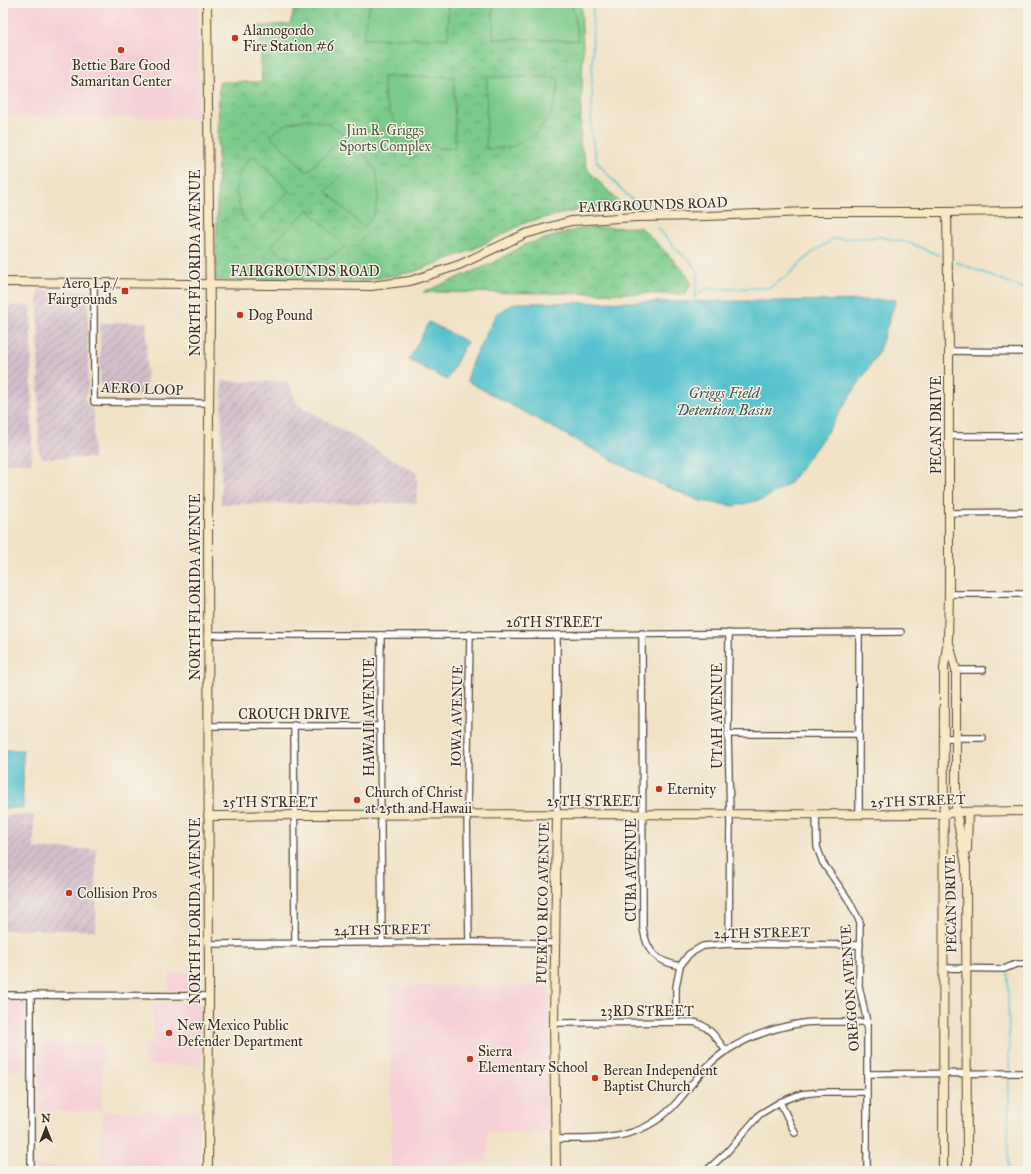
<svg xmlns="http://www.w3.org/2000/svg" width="1031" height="1174" font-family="'IM FELL Great Primer',serif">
<defs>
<pattern id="industrial-furrows" width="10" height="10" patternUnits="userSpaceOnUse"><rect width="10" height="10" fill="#d1bdc9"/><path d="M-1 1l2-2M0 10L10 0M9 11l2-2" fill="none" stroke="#ab9aa3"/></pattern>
<pattern id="park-crowns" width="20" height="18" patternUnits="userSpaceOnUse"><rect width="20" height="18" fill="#7bca8a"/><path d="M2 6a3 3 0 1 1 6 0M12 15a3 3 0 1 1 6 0" fill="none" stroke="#66a470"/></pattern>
</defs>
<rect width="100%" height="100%" fill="#f7f3e8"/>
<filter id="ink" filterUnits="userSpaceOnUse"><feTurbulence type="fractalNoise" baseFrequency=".025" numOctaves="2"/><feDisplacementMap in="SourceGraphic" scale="8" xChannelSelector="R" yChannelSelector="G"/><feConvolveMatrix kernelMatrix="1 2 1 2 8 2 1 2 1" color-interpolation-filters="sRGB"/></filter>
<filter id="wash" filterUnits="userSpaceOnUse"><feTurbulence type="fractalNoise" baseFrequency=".012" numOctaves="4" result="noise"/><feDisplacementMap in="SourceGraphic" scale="16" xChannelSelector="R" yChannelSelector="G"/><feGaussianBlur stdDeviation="0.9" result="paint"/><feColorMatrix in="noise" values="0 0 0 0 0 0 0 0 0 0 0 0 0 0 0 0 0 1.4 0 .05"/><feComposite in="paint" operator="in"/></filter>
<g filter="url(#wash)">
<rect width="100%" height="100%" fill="#f1e2c6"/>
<!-- built -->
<g fill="#f6cfd6">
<path d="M8 3H198L199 118 8 116Z"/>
<path d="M202 972 201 989 198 991H169L170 973Z"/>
<path d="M390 986H549L550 1132H488L487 1162 391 1169Z"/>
<path d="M3 1000H20L27 1005 26 1070H3Z"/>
<path d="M197 1002 202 1005V1065H145V1043H153V1003Z"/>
<path d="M39 1043H103L102 1111H199V1171H34V1166H81L82 1163 102 1162V1111H39Z"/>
</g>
<!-- industrial -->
<g fill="url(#industrial-furrows)">
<path d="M38 290 88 291V389L85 397 86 404 94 411 93 458H43L39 453Z"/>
<path d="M3 306H31L32 463H3Z"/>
<path d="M147 322 146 396H112L107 395 102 389 100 383V323Z"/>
<path d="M222 381 288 382 297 404 417 473V503L221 504Z"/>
<path d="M3 815H34V849H96V930H3Z"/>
</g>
<!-- park -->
<g fill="url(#park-crowns)" stroke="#5b7a54">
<path d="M296 3H581L583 50 580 144 588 170 622 205 588 208 527 222 472 250 413 272 363 281 216 280 219 82H262L259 26 290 24Z"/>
<path d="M641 227 687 274 691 284 685 294 423 292 491 264 524 245 582 228Z"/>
</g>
<!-- pitch -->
<g fill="#7bca8a" stroke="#5b7a54">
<path d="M372 3H448V38L363 39 368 11Z"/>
<path d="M493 3H575L572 8 574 13 578 40 493 39Z"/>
<path d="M383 77H454L455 149 439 148 414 140 397 126 385 102Z"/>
<path d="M487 77H559L557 93 551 115 535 134 512 147 486 149Z"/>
<path d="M308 119 330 124 345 135 307 172 270 135 286 124Z"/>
<path d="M364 154 376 171 379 194 374 214 364 228 326 191Z"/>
<path d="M252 155 289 191 252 228 242 215 236 192 240 171Z"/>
<path d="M308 209 345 247 328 258 306 262 285 256 270 247Z"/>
</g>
<!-- water -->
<g fill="#55c2ce" stroke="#487676">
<path d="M896 300 878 353 825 435 790 483 764 499 735 506 700 501 646 478 467 381 471 364 497 313 516 303Z"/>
<path d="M429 322 467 342 447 380 409 360Z"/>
<rect x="3" y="750" width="20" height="58"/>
</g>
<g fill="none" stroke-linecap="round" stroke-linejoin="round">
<!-- stream -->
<g stroke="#55c2ce" stroke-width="1.5">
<path d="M593 3 592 100 591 133 597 162 620 188 640 207"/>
<path d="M657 227 677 250 691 262 698 273 694 303"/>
<path d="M956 262 1028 290"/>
<path d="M695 296 705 289 769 288 787 276 812 253 833 239 881 237 909 243 939 255"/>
<path d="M1008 974 1009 1069"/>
<path d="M1008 1171 1009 1078"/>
</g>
</g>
</g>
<g filter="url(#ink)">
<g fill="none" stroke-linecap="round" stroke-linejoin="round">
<!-- street casing -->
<g stroke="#564637" stroke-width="8">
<g id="street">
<path d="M94 283V402L208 403"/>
<path d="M949 351 1028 352"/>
<path d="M949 436H1028"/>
<path d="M949 513 1028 512"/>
<path d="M949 594H1028"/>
<path d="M859 632V815"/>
<path d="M642 633 643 928C647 953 656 961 680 966"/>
<path d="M729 633 728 734 730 815 729 944"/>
<path d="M208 635H557L901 632"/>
<path d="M381 635 380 726 382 943"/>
<path d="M956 670H983"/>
<path d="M294 725 295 943"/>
<path d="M208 726H380"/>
<path d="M728 734H858"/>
<path d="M943 738H983"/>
<path d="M557 814V635"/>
<path d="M816 815 817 847 823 863 848 899 860 922 859 986 867 1022V1171"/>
<path d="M469 942 467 813 470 634"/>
<path d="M208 944 469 942 555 943"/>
<path d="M943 968 1004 969 1016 964H1028"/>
<path d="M3 995 209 996"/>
<path d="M31 995V1171"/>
<path d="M676 1022V987L680 966 689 954 703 946 729 944 860 945"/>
<path d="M554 1023 693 1022C709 1025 717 1039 726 1051"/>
<path d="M867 1074 1028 1073"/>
<path d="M780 1102 795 1133"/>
<path d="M556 1139C604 1139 644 1141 678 1101 693 1083 707 1063 726 1051 750 1036 776 1027 803 1023 810 1022 817 1022 824 1022 838 1022 853 1022 867 1022"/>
<path d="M706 1171 727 1152 760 1114 780 1102 801 1094 821 1092H866"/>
</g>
</g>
<!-- secondary casing -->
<g stroke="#564637" stroke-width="10">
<g id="secondary">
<path d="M207 3 210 315 208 518 209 1006 208 1171"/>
<path d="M3 282 371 286 410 281 459 265 525 234 571 221 636 217 707 216 807 212H947L1028 211"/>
<path d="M949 643 956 670V812L966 865 967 1171"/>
<path d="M208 816C453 813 698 815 943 814L956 812 1028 811"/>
<path d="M967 849 968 812"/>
<path d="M556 1171 554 1023 557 814"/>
<path d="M943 1171 944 668 948 638 949 594V351L947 212"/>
</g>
</g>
<!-- street -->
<use href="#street" stroke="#fff" stroke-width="5.5"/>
<!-- secondary -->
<use href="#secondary" stroke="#f8e8c3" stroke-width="8"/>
</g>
</g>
<!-- markers -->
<g fill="#c8321e" stroke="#f7f3e8" stroke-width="1.5">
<circle cx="235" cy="38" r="4"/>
<circle cx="121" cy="50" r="4"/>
<rect x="121" y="287" width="8" height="8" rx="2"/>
<circle cx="240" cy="315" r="4"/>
<circle cx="659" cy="789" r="4"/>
<circle cx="357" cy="800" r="4"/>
<circle cx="69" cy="893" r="4"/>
<circle cx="169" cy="1033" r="4"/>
<circle cx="470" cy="1059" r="4"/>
<circle cx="595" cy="1078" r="4"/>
</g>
<g text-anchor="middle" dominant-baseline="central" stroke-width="3" stroke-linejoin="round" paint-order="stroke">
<!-- poi labels -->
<g font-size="14" fill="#3b2a1e" stroke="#f7f3e8" text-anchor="start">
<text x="243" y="30">Alamogordo<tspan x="243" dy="16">Fire Station #6</tspan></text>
<text x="121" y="65" text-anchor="middle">Bettie Bare Good<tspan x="121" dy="16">Samaritan Center</tspan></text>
<text x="117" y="283" text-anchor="end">Aero Lp /<tspan x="117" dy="16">Fairgrounds</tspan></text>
<text x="248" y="315">Dog Pound</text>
<text x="667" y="789">Eternity</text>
<text x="365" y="792">Church of Christ<tspan x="365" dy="16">at 25th and Hawaii</tspan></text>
<text x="77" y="893">Collision Pros</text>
<text x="177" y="1025">New Mexico Public<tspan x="177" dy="16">Defender Department</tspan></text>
<text x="478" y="1051">Sierra<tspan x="478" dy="16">Elementary School</tspan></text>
<text x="603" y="1070">Berean Independent<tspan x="603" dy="16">Baptist Church</tspan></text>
</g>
<!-- park labels -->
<g font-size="14" fill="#4e5a3e" stroke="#f7f3e8">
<text x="385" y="130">Jim R. Griggs<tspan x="385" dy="16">Sports Complex</tspan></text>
</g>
<!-- street labels -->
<g font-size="14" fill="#3b2a1e" stroke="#f7f3e8">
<text transform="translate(653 205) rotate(-2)">FAIRGROUNDS ROAD</text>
<text transform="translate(195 263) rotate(-90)">NORTH FLORIDA AVENUE</text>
<text x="305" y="271">FAIRGROUNDS ROAD</text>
<text transform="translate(142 389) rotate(2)">AERO LOOP</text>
<text transform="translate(936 425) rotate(-90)">PECAN DRIVE</text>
<text transform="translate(195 587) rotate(-90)">NORTH FLORIDA AVENUE</text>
<text x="554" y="622">26TH STREET</text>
<text x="294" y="714">CROUCH DRIVE</text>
<text transform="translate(457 716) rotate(-89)">IOWA AVENUE</text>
<text transform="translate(717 716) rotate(-90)">UTAH AVENUE</text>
<text transform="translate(369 717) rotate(-90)">HAWAII AVENUE</text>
<text x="594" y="801">25TH STREET</text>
<text transform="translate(918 801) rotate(-2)">25TH STREET</text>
<text x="270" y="802">25TH STREET</text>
<text transform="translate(631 870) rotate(-90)">CUBA AVENUE</text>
<text transform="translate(543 903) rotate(-89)">PUERTO RICO AVENUE</text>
<text transform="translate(951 904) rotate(-91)">PECAN DRIVE</text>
<text transform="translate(195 911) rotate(-90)">NORTH FLORIDA AVENUE</text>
<text transform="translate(382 930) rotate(-1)">24TH STREET</text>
<text transform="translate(762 933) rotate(-1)">24TH STREET</text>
<text transform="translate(850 988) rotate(-94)">OREGON AVENUE</text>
<text x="647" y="1011">23RD STREET</text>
</g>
<!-- water labels -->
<g font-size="15" font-style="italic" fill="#435853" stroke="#f7f3e8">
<text x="724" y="393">Griggs Field<tspan x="724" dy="17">Detention Basin</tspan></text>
</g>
</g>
<!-- margin -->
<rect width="1031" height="1174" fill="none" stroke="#f7f3e8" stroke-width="16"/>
<!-- north arrow -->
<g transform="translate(46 1128)" stroke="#f7f3e8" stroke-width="3" paint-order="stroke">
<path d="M0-3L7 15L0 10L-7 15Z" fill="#3b2a1e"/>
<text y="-6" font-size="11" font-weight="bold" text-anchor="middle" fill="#3b2a1e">N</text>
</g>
</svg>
